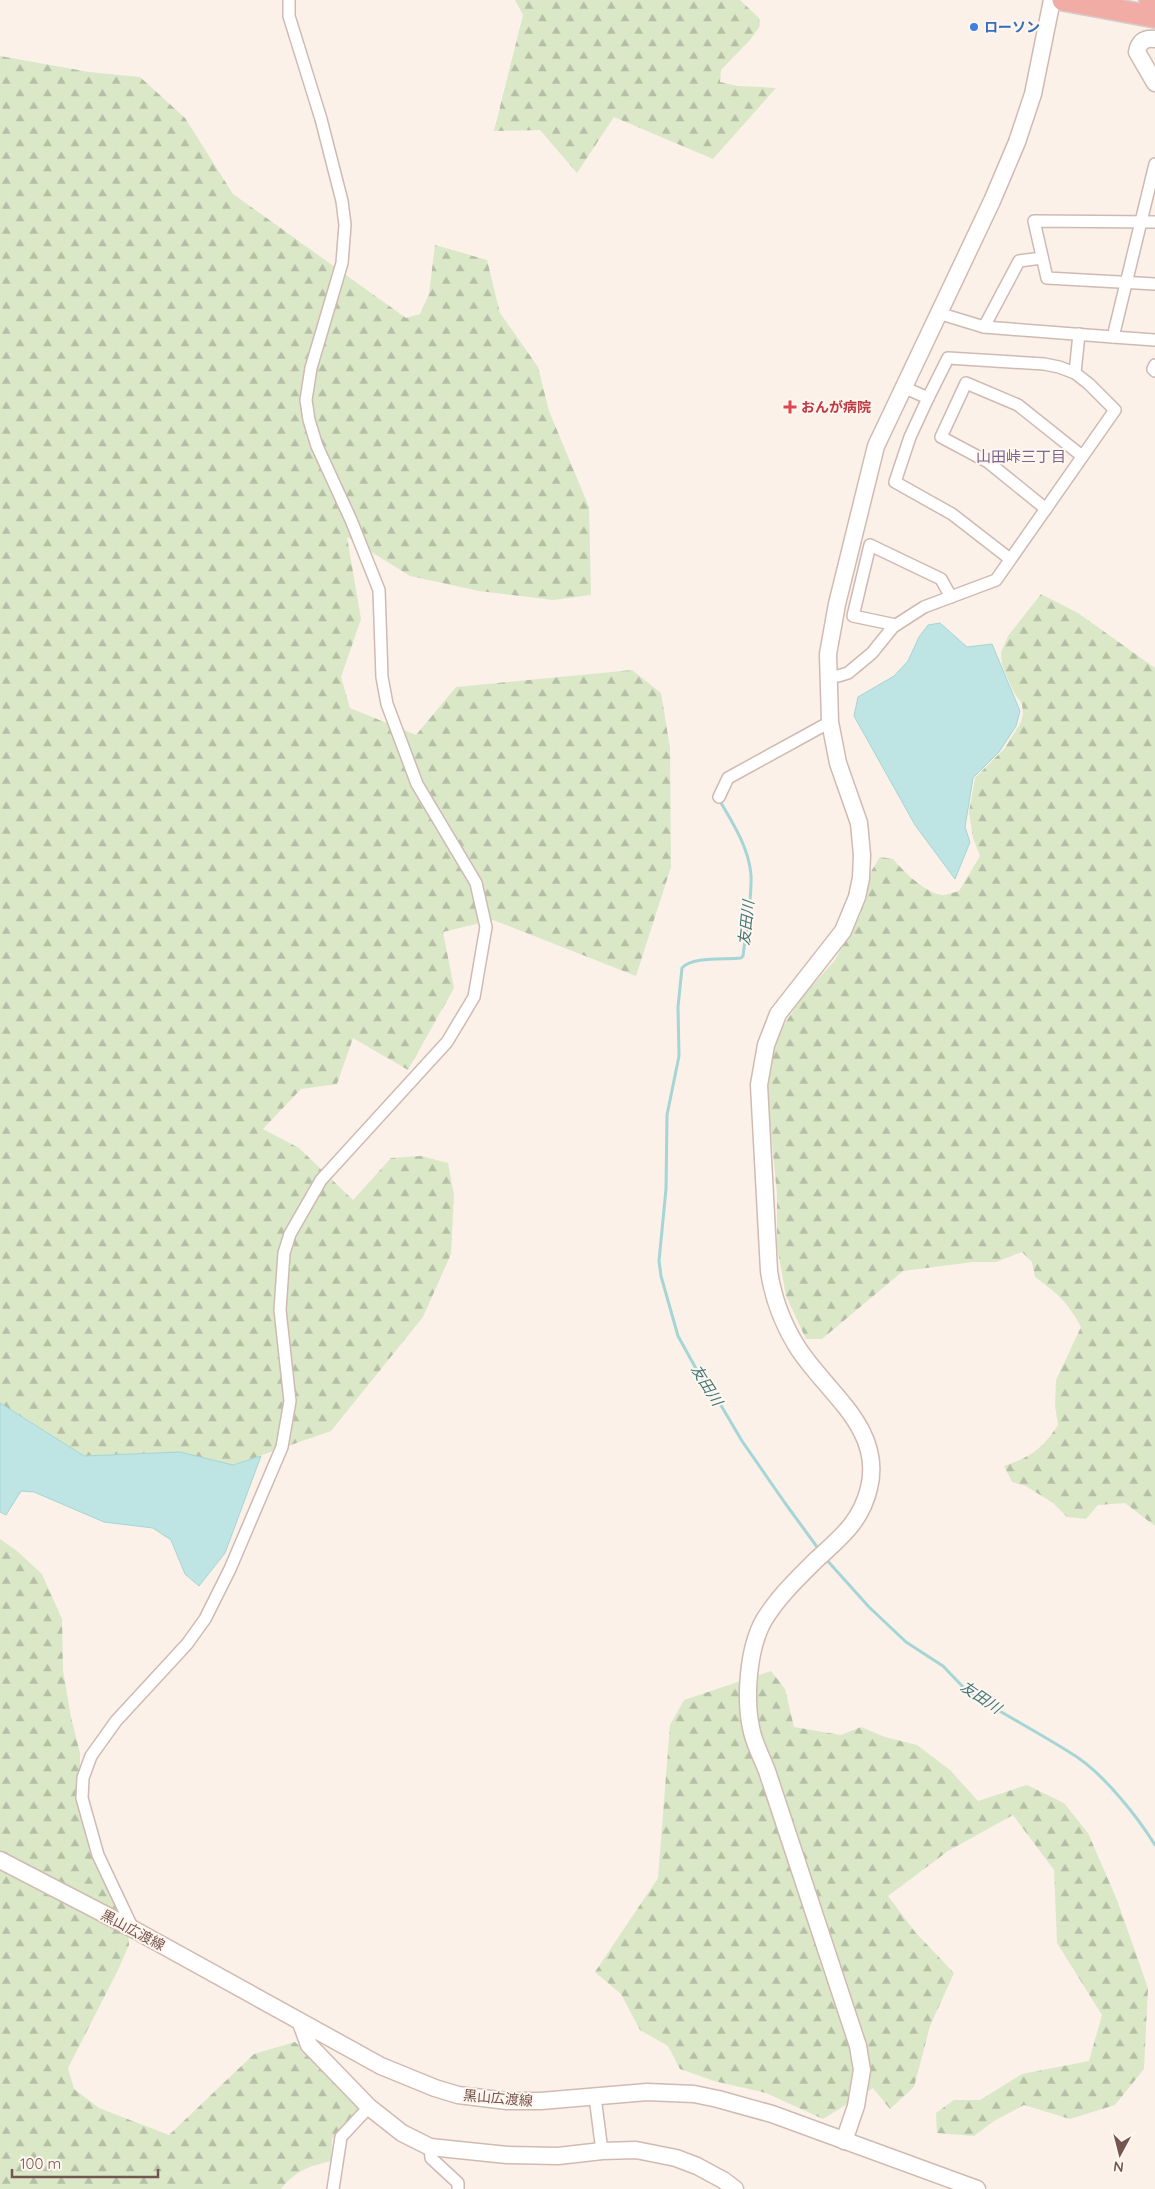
<svg xmlns="http://www.w3.org/2000/svg" width="1155" height="2189" font-family="Quicksand,'Noto Sans JP',sans-serif">
<defs>
<pattern id="forest-firs" width="22" height="20" patternUnits="userSpaceOnUse" patternTransform="scale(1.25)"><rect width="22" height="20" fill="#dae8c8"/><path d="M5 1l3.5 6h-7zM16 11l3.5 6h-7z" fill="#b5bfa5"/></pattern>
</defs>
<rect width="100%" height="100%" fill="#fbf1e9"/>
<!-- forest -->
<g fill="url(#forest-firs)">
<path d="M515 0H740L759 18 760 26 749 41 721 70 720 82 738 86 776 88 713 159 614 117 577 173 540 130 494 131 523 15Z"/>
<path d="M0 56 89 72 140 77 185 118 233 194 406 318 420 314 429 294 435 245 487 260 500 313 538 367 549 411 589 507 591 595 553 600 479 591 410 576 347 537 361 619 341 677 350 708 416 735 456 687 632 670 661 693 670 748 671 867 636 976 493 920 443 932 454 988 408 1070 353 1038 337 1084 301 1089 263 1129 299 1148 353 1200 391 1158 421 1156 448 1163 454 1195 451 1254 423 1317 331 1431 233 1465 180 1452 84 1456 0 1403Z"/>
<path d="M1041 594 1078 613 1155 668V1526L1125 1503 1098 1505 1086 1519 1067 1517 1053 1503 1026 1486 1012 1482 1004 1466C1031 1457 1042 1449 1058 1425L1055 1405 1056 1380 1081 1327C1068 1302 1057 1293 1035 1277L1032 1262 1022 1252 996 1262H973L903 1271 822 1339H806L786 1296 777 1246V1194L767 1092 774 1040 803 996 835 960 860 916 865 890 872 870 880 857 893 859C903 871 927 895 944 895 949 894 955 892 959 891L980 856 973 838 969 812 975 778 1005 748 1021 722 1023 714 1022 704 1013 691 1002 665 1001 653 1008 636Z"/>
<path d="M0 1539 17 1551 42 1574 62 1619 63 1670 71 1717 80 1753V1773L84 1800V1830L93 1856 123 1916 128 1935 129 1945 117 1972 68 2068 74 2089 99 2108 169 2135 254 2054 295 2042 331 2075 360 2107 332 2139 331 2161C307 2167 297 2170 281 2189H0Z"/>
<path d="M771 1671 785 1689 794 1727 841 1735 861 1727 885 1737 917 1745 950 1770 978 1801 1027 1785 1064 1803 1088 1833 1117 1900 1148 1988 1144 2069 1115 2105 1070 2119 1024 2105 994 2121 974 2136 937 2133 936 2113 954 2100H980L1022 2074 1089 2061 1102 2015 1057 1943 1054 1870 1013 1815 948 1851 888 1896 915 1932 954 1973 930 2026 914 2087 890 2109 873 2088 823 2119 766 2093 714 2081 680 2069 668 2046 640 2030 621 1994 595 1972 658 1878 670 1725 684 1700Z"/>
</g>
<!-- water -->
<g fill="#bee4e4" stroke="#a5d5d5">
<path d="M940 623 967 647 992 644 1020 711 1016 726 999 752 973 778 965 827 970 842 955 879 915 825 854 716 858 697 894 676 908 661 919 637 928 625Z"/>
<path d="M0 1403 84 1456 180 1452 233 1465 261 1456 225 1553 199 1586 185 1574 171 1540 153 1528 104 1522 34 1492 21 1491 6 1515 0 1512Z"/>
</g>
<g fill="none" stroke-linecap="round" stroke-linejoin="round">
<!-- stream -->
<g stroke="#a5d5d5" stroke-width="3">
<path d="M721 803C734 825 749 849 751 875 752 901 746 930 743 956L741 958C725 960 692 956 682 968L678 1007 679 1056 667 1115 666 1189 659 1261 661 1276 678 1336 699 1374 719 1402 742 1441 785 1503 820 1551"/>
<path d="M825 1558 869 1607 906 1642 943 1666 965 1689 978 1698C1010 1718 1045 1736 1077 1757 1105 1776 1137 1816 1155 1845"/>
</g>
<!-- street casing -->
<g stroke="#cfbab2" stroke-width="14">
<g id="street">
<path d="M1155 164 1113 337 1155 340"/>
<path d="M1155 222 1034 221 1047 278 1155 284"/>
<path d="M938 313 984 327 1113 337"/>
<path d="M984 327 1019 261 1042 258"/>
<path d="M1155 365 1153 369 1155 371"/>
<path d="M903 387 928 398 910 437 895 482 952 514 1010 559"/>
<path d="M928 398 948 358 1044 364 1059 367 1075 373"/>
<path d="M1046 509 988 462 941 437 966 383 1018 405 1082 456"/>
<path d="M896 625 853 616 870 545 941 579 951 597"/>
<path d="M828 676H838L848 673 872 653 893 627 924 607 996 580 1115 410 1089 384 1075 373 1079 334"/>
<path d="M719 797 728 778 830 722"/>
<path d="M133 1929 98 1855 82 1798 83 1778 91 1756 116 1721 187 1644 205 1619 230 1569 282 1447 290 1401 280 1310 284 1253 290 1234 321 1180 447 1042 474 997 486 927 476 883 417 784 387 704 382 677 379 590 351 520 317 446 309 420 306 400 311 368 342 263 345 225 342 201 321 119 289 16V0"/>
<path d="M595 2097 602 2151"/>
<path d="M430 2147 431 2158 458 2183V2189"/>
<path d="M333 2189 341 2137 369 2107"/>
</g>
</g>
<!-- secondary casing -->
<g stroke="#d1bab0" stroke-width="19">
<g id="secondary">
<path d="M1155 39C1144 38 1139 42 1137 52L1155 83"/>
<path d="M0 1860 133 1929 381 2066 435 2088 458 2095 507 2101H541L647 2092 694 2094 718 2099 772 2114 977 2189"/>
<path d="M301 2023 309 2045 369 2107 402 2133 430 2147 507 2155 558 2156 602 2151 636 2150 676 2158 697 2166 723 2180 735 2189"/>
<path d="M844 2141 856 2106 862 2070 858 2046 767 1771C762 1758 755 1745 752 1732 744 1700 748 1648 764 1620 778 1597 797 1579 816 1560 840 1538 861 1522 869 1488 884 1427 824 1391 796 1345 782 1322 773 1298 769 1271L759 1085 766 1045 778 1014 843 931 857 897 861 878 862 855 859 823 838 763 830 722 828 654 837 604 876 446 992 201 1017 142 1033 94 1052 0"/>
</g>
</g>
<!-- highway casing -->
<g stroke="#d5ccca" stroke-width="24">
<g id="highway">
<path d="M1063 0 1155 17"/>
<path d="M1150 0 1155 1"/>
</g>
</g>
<!-- street -->
<use href="#street" stroke="#fff" stroke-width="11"/>
<!-- secondary -->
<use href="#secondary" stroke="#fff" stroke-width="16"/>
<!-- highway -->
<use href="#highway" stroke="#f1ada5" stroke-width="21"/>
</g>
<!-- markers -->
<circle fill="#3f7fe0" stroke="#fef6ef" stroke-width="2" cx="974" cy="27" r="5"/>
<path fill="#e0444e" stroke="#fef6ef" stroke-width="2" d="M787.5 399.5h5v5h5v5h-5v5h-5v-5h-5v-5h5z"/>
<g text-anchor="middle" dominant-baseline="central" stroke-width="4" stroke-linejoin="round" paint-order="stroke">
<!-- shop labels -->
<g font-size="14" font-weight="bold" fill="#366cbe" stroke="#fef6ef" text-anchor="start">
<text x="984" y="27">ローソン</text>
</g>
<!-- health labels -->
<g font-size="14" font-weight="bold" fill="#be3a42" stroke="#fef6ef" text-anchor="start">
<text x="801" y="407">おんが病院</text>
</g>
<!-- street labels -->
<g font-size="14" fill="#74564e" stroke="#fef6ef">
<text transform="translate(133 1930) rotate(28)">黒山広渡線</text>
<text transform="translate(498 2098) rotate(5)">黒山広渡線</text>
</g>
<!-- neighbourhood labels -->
<g font-size="15" fill="#7b6690" stroke="#fef6ef">
<text x="1021" y="456">山田峠三丁目</text>
</g>
<!-- water labels -->
<g font-size="15" font-style="italic" fill="#427778" stroke="#fef6ef">
<text transform="translate(746 923) rotate(-84)">友田川</text>
<text transform="translate(707 1385) rotate(58)">友田川</text>
<text transform="translate(981 1697) rotate(34)">友田川</text>
</g>
</g>
<!-- north arrow -->
<g transform="translate(1120 2154) rotate(187)" stroke="#fef6ef" stroke-width="4" paint-order="stroke">
<path d="M0-4L9 19L0 12L-9 19Z" fill="#74564e"/>
<text y="-8" font-size="14" font-weight="bold" text-anchor="middle" fill="#74564e">N</text>
</g>
<!-- scale -->
<path d="M12 2169v8h146v-8" fill="none" stroke="#74564e" stroke-width="2.5"/>
<text x="20" y="2169" font-size="15" fill="#74564e" stroke="#fef6ef" stroke-width="4" paint-order="stroke">100 m</text>
</svg>
